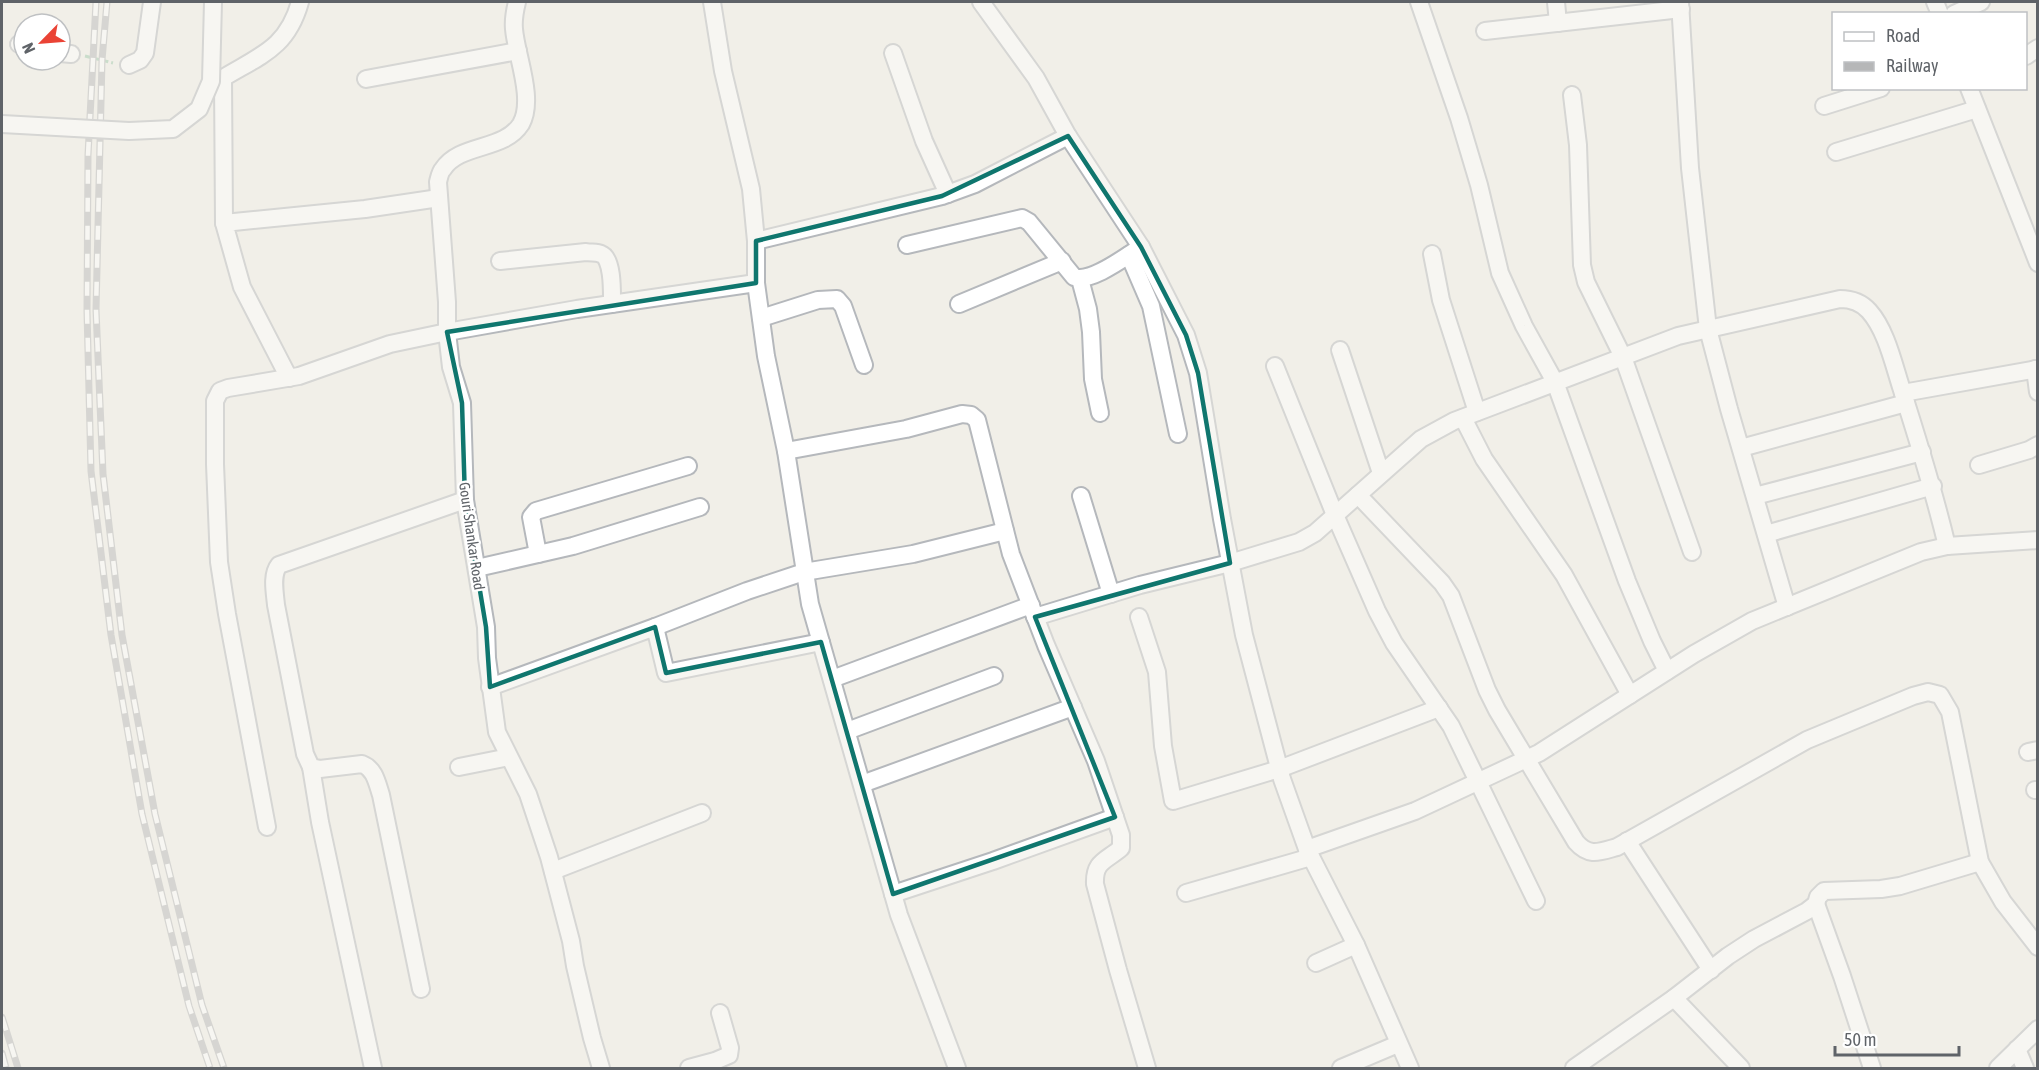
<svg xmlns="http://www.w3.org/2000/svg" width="2039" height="1070" font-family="'Asap Condensed',sans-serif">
<rect width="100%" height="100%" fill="#f1efe8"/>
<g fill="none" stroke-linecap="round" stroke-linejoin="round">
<!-- minor casing -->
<g stroke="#b5b8bc" stroke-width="20">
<g id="minor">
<path d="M517 2C515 10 513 19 514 29 516 55 535 99 521 124 504 151 460 143 443 169 440 172 439 178 438 182L447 302V332L451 367 462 403 465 500 486 627 487 658 497 732 528 794 549 857 571 941 575 966 592 1038 601 1068"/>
<path d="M712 2 723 71 751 189 756 241V283L766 356 786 451 810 604 899 915 957 1068"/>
<path d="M981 2 1036 78 1068 136 1141 247 1186 335 1198 373 1222 519 1244 635 1282 779 1307 849 1356 945 1410 1068"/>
<path d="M1419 2 1459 118 1479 185 1500 273 1524 326 1555 382 1627 581 1652 641 1667 671"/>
<path d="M1556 2 1558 23"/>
<path d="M1680 2 1690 168 1708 329 1729 409 1787 607"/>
<path d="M1935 2 1940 14"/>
<path d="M1954 14 1981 2"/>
<path d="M1485 31 1681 9"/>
<path d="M19 44 24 45"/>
<path d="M60 53 71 54"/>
<path d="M893 53 924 141 948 194"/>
<path d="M2026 56 2038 48"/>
<path d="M129 65 140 60 145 53 152 2"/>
<path d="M366 79 518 51"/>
<path d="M1969 88 2038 263"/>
<path d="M1572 95 1578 145 1582 265 1586 282 1623 357 1692 552"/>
<path d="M1824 106 1881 88"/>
<path d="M1836 152 1977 109"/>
<path d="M224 223 223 78C261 55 287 48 300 2"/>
<path d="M756 241 942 196 975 184 1068 136"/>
<path d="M907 245 1022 218 1029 222 1074 277C1091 283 1125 257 1141 247"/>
<path d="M1432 254 1441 300 1477 412"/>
<path d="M1129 255 1151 306 1178 434"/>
<path d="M500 261 586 252C591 253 597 252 601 254 613 258 612 292 612 304"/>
<path d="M1080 279 1088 309 1091 332 1093 379 1100 413"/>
<path d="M959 304 1062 261"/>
<path d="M761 318 818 300 837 299 843 306 864 365"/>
<path d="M1340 350 1381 473"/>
<path d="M1275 366 1335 515 1377 611 1394 643 1451 726 1536 901"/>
<path d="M2035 369 2038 392"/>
<path d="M289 378 242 287 224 223 365 209 439 198"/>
<path d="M1903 393 2038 369"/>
<path d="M1463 418 1484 459 1564 575 1630 695"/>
<path d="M1741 448 1906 403"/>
<path d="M786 451 906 429 962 414 971 415 977 420 1011 554 1046 645 1096 761 1121 835V848C1106 861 1094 861 1095 884L1118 970 1147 1068"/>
<path d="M1979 465 2029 450 2038 445"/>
<path d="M1358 495 1442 583 1451 596 1487 690 1497 710 1576 842C1589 857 1599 852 1617 847L1807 740 1913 696 1928 692 1940 695 1950 712 1980 862 2003 902 2038 947"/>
<path d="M1081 496 1111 594"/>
<path d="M1755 496 1922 452"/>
<path d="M1766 534 1933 486"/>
<path d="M538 554 531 517 536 511 688 466"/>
<path d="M477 568 573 546 700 507"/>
<path d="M1035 617 1140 585 1230 563 1299 542 1315 533 1421 439 1454 421 1678 336 1840 299C1852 299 1861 302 1869 311 1886 330 1893 362 1901 387 1918 440 1934 492 1947 546"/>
<path d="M1139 617 1157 672 1163 746 1173 801 1279 769 1439 708"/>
<path d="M655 627 747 591 804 572 913 554 1005 531"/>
<path d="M832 679 1031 605"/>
<path d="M490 687 655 627 666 673 821 642"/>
<path d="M847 731 994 676"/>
<path d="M2028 752 2038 750"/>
<path d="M311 767 320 822 373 1068"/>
<path d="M459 767 509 757"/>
<path d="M862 784 1073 707"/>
<path d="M2035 790H2038"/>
<path d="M267 827 227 614 219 562 215 464V401L220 391 228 388 299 376 390 344 447 332 577 309 756 283"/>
<path d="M1627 841 1711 970"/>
<path d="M1307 849 1415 811 1539 753 1694 654 1752 621 1921 552 1947 546 2038 540"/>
<path d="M553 871 702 813"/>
<path d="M1186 893 1311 857"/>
<path d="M893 894 993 861 1115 817"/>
<path d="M1816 904 1842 976 1872 1068"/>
<path d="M1316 963 1356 945"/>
<path d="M421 989 381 795C377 783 375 769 362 764L320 769 311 767 305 754 276 605C275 593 271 575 279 565L465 500"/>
<path d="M1674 998 1741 1068"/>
<path d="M2017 1049 2025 1068"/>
<path d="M689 1068 715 1061 729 1055 730 1048 720 1013"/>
<path d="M1341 1068 1398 1044"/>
<path d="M1574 1068 1674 998 1728 956 1754 939 1807 911 1816 904 1818 897 1824 891 1881 889 1900 886 1980 862"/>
<path d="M1998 1068 2038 1029"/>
</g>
</g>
<!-- path -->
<path stroke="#9cc7a9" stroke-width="3" stroke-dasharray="6 3" stroke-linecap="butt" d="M85 56 113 63"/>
<!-- minor -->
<use href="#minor" stroke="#fff" stroke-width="16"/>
<!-- rail casing -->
<g stroke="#b6b7b8" stroke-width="7">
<g id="rail">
<path d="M96 2 88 155 87 311 91 471 111 635 142 814 189 1006 210 1068"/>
<path d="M107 2 102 60 96 310 103 474 122 635 155 814 202 1005 224 1068"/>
<path d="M2 1017 18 1068"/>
<path d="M2 1053 6 1068"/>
</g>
</g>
<!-- rail -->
<use href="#rail" stroke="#fff" stroke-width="4.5" stroke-dasharray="14" stroke-linecap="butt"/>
<!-- minor-bridge casing -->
<g stroke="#b5b8bc" stroke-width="20" stroke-linecap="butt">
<path id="minor-bridge" d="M2 124 129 131 173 129 199 109 211 81 213 2"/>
</g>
<!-- minor-bridge -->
<use href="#minor-bridge" stroke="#fff" stroke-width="16"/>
</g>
<!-- marked area -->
<path d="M0 0H2039V1070H0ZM1068 136 1141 247 1186 335 1198 373 1230 563 1035 617 1115 817 893 894 821 642 666 673 655 627 490 687 486 627 465 500 462 403 447 332 756 283V241L942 196Z" fill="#f1efe8" fill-opacity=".55" fill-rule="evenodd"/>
<path fill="none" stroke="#0f766e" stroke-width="4.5" stroke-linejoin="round" d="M1068 136 1141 247 1186 335 1198 373 1230 563 1035 617 1115 817 893 894 821 642 666 673 655 627 490 687 486 627 465 500 462 403 447 332 756 283V241L942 196Z"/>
<g text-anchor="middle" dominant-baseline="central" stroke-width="4.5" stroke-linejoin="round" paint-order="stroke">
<!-- street labels -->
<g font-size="15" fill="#5f6368" stroke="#fff">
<text transform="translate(472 536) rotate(82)">Gouri Shankar Road</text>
</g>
</g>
<!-- border -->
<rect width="2039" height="1070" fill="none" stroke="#5f6368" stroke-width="6"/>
<!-- legend -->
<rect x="1832" y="12" width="195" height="78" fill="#ffffff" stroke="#bfc1c3" stroke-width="1.5"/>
<rect x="1844" y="32" width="30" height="9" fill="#ffffff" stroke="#bfc1c3" stroke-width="1.5"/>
<text x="1886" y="42" font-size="18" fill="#5f6368">Road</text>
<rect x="1844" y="62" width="30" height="9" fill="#b6b7b8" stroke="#bfc1c3" stroke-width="1.5"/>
<text x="1886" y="72" font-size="18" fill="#5f6368">Railway</text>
<!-- north arrow -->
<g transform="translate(42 42) rotate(245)"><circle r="28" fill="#ffffff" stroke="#bfc1c3" stroke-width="1.5"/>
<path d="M0-4.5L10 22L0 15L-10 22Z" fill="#ea4335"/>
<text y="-9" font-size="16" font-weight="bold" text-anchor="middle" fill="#5f6368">N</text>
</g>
<!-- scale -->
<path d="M1835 1046v9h124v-9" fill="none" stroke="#5f6368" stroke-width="3"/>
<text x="1844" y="1046" font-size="18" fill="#5f6368" stroke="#ffffff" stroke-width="4.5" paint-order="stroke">50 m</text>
</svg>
